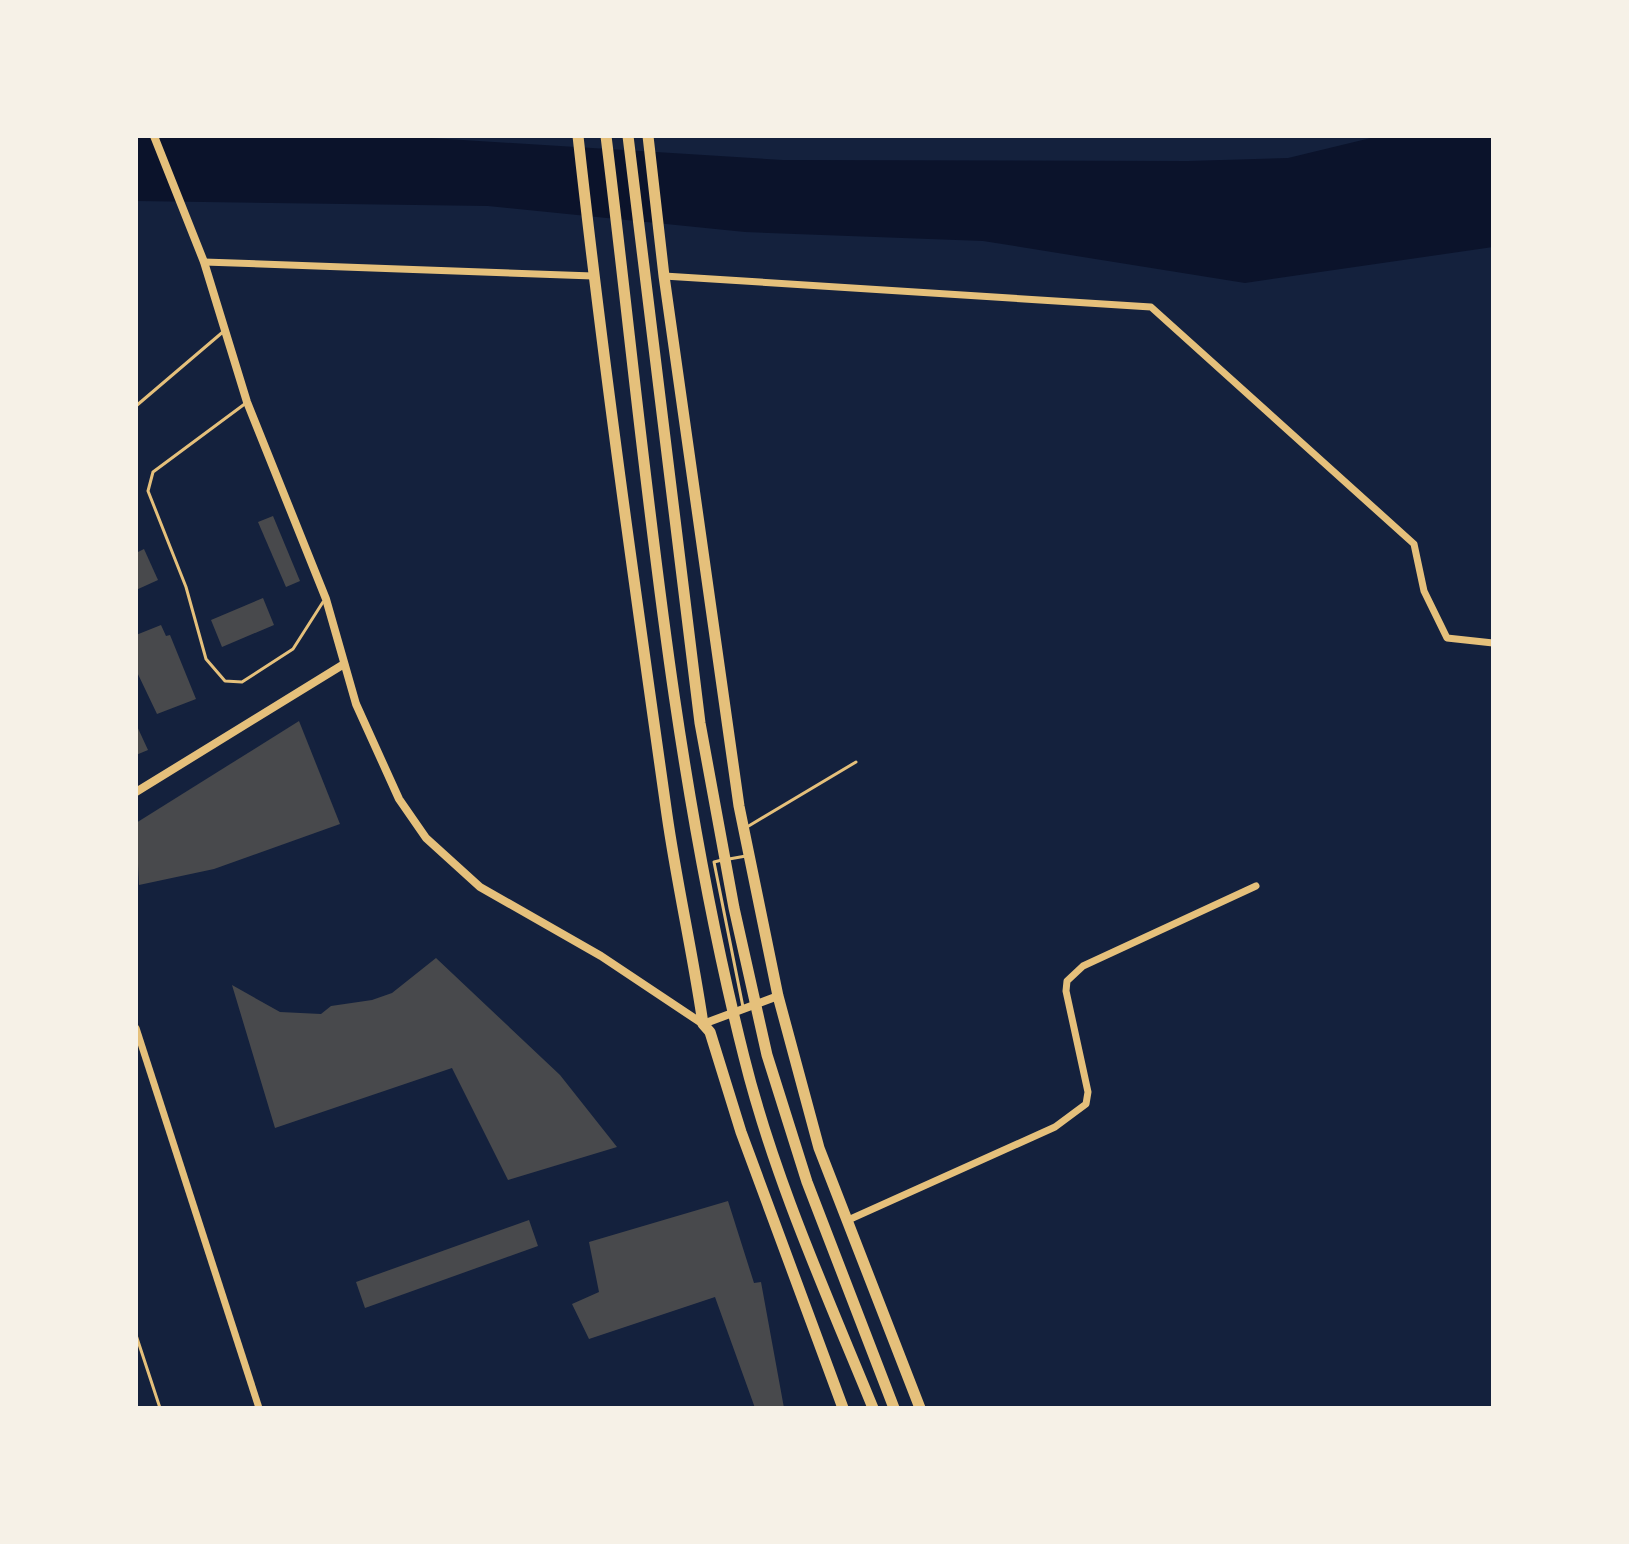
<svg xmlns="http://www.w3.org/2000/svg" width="1629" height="1544" font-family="'Titillium Web',sans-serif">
<rect width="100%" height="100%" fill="#14213d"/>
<!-- water -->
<path fill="#0b132b" d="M136 136H400L783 160 1188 161 1288 158 1379 136H1493V247L1245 283 983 241 745 232 488 206 136 201Z"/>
<!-- building -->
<g fill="#48494c">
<path d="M273 516 300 581 286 587 258 522Z"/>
<path d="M144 549 158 580 136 590V553Z"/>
<path d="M263 598 274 625 222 647 211 620Z"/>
<path d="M161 625 166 636 170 635 196 699 157 714 136 670V635Z"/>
<path d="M299 721 340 824 214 869 139 885 136 823Z"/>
<path d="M136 724 148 750 136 755Z"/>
<path d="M436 958 560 1075 617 1147 508 1180 452 1068 275 1128 232 985 280 1012 321 1014 331 1006 372 1000 392 993Z"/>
<path d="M728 1201 754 1283 761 1282 784 1408H755L715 1297 589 1339 572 1304 599 1292 589 1242Z"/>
<path d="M529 1220 538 1246 365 1308 356 1282Z"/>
</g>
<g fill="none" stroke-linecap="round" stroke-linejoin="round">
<!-- service -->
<g stroke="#e5c07b" stroke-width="3">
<path d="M246 403 153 472 148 491 186 587 206 659 225 681 242 682 293 649 323 602"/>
<path d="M136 406 224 331"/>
<path d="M747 827 856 762"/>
<path d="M729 859 746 856"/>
<path d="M722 860 714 862 743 1007"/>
<path d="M136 1335 160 1408"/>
</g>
<!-- minor -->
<g stroke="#e5c07b" stroke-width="7">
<path d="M204 262 593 276"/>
<path d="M664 276 1151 307 1414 544 1424 591 1447 638 1493 643"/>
<path d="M136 1028 259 1408"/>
<path d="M846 1221 1055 1127 1086 1104 1088 1092 1066 991 1067 981 1083 966 1256 886"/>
</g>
<!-- tertiary -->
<g stroke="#e5c07b" stroke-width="8">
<path d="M154 136 204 262 247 402 326 599 356 704 399 799 426 838 480 887 601 956 703 1024 778 996"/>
<path d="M136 792 344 664"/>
</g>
<!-- primary -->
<g stroke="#e5c07b" stroke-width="11">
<path d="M578 136C603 363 635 589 667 815 677 885 693 954 703 1024L710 1032 741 1132 843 1408"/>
<path d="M648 136 664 276 739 806 778 996 819 1148 920 1408"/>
</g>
<!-- trunk -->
<g stroke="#e5c07b" stroke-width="11">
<path d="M606 136C644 443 668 756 744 1057 774 1178 826 1293 873 1408"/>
<path d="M628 136 700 723 734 908 767 1055 807 1182 894 1408"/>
</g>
</g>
<!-- border -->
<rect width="1629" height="1544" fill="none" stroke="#f6f1e7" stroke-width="276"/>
</svg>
